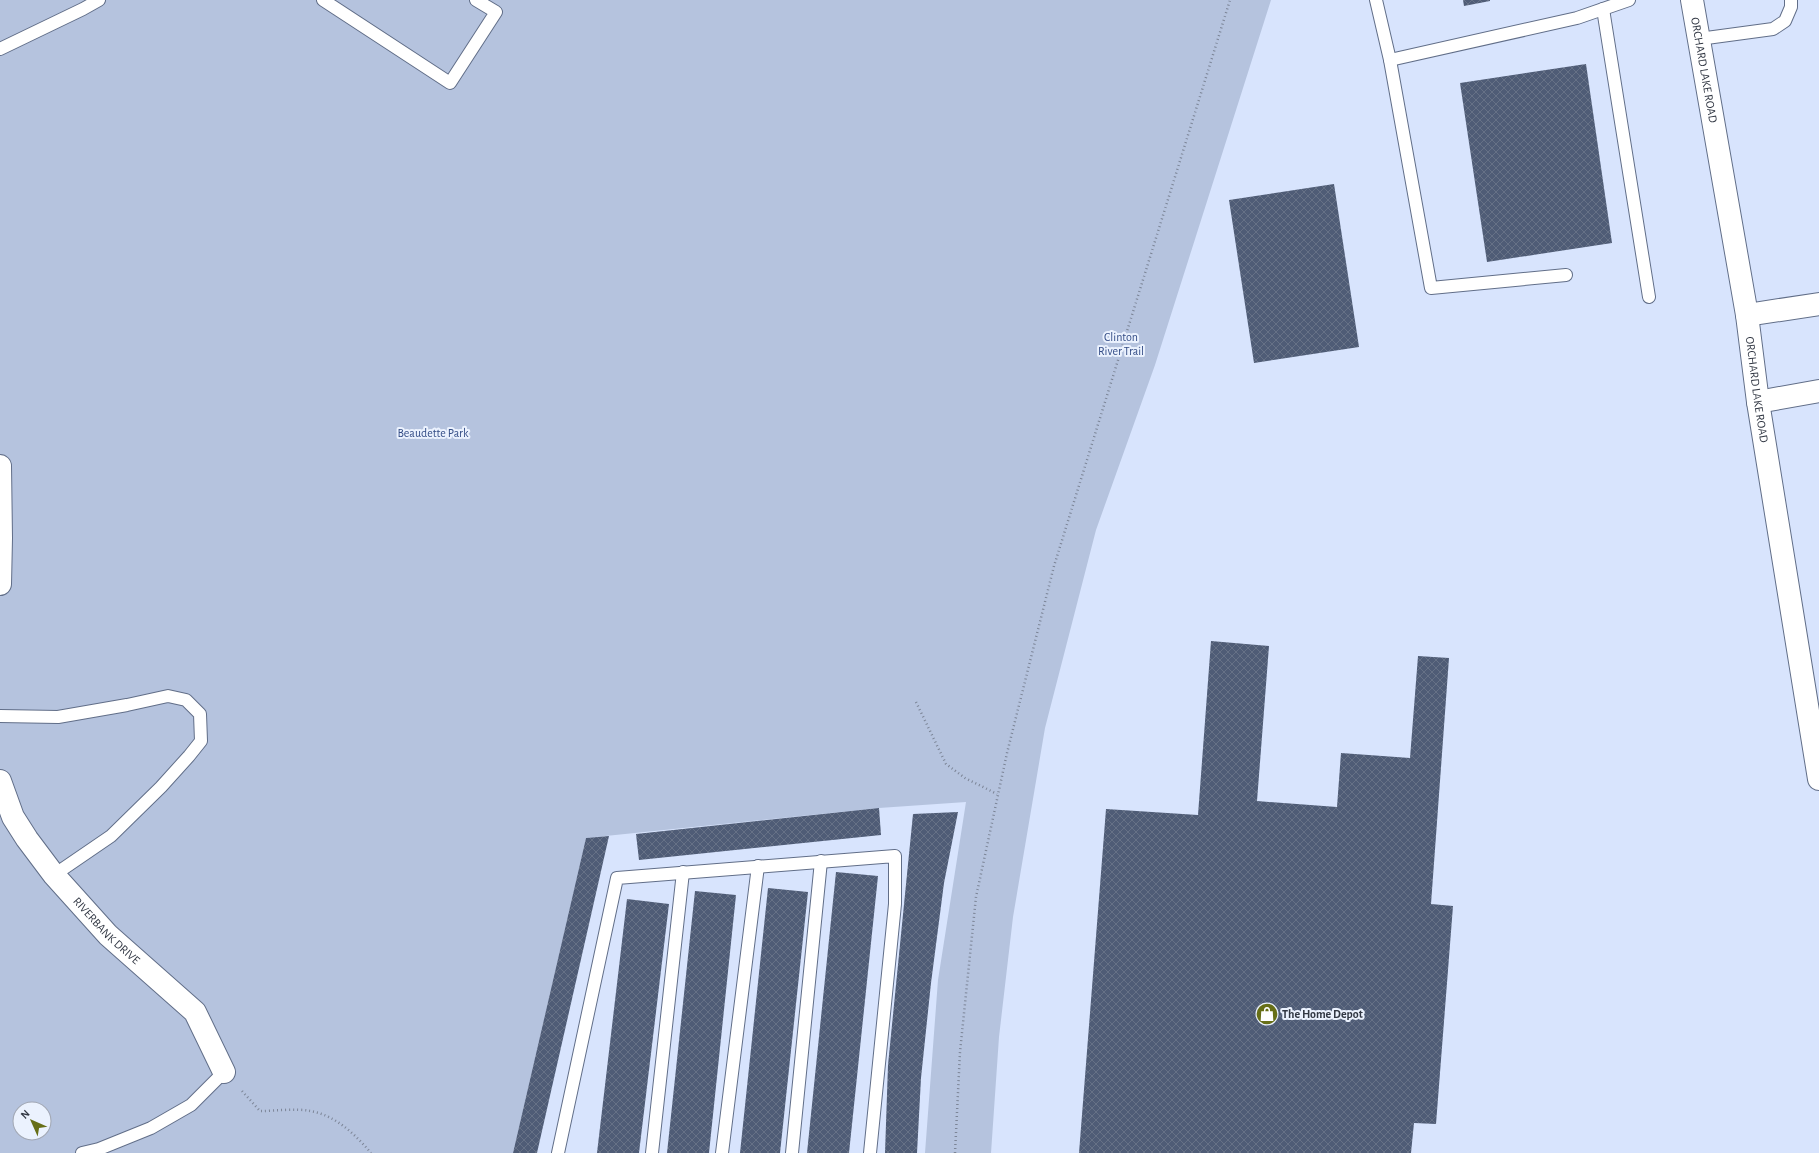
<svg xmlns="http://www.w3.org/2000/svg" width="1819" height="1153" font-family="'Alegreya Sans',sans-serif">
<defs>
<pattern id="building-cross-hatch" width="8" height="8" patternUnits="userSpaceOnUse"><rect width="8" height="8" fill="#4f5c76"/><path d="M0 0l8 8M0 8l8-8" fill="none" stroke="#667186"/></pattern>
</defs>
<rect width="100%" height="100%" fill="#d8e4fd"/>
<!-- park -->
<path fill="#b5c3de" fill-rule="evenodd" d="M0 0H1271L1155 365 1096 530 1045 728 1013 917 999 1037 991 1153H925L938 980 966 802 879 808 586 838 513 1153H0ZM20 1109H44V1133H20Z"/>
<!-- building -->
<g fill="url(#building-cross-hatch)">
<path d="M1463 0H1490V1L1464 6Z"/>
<path d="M1586 64 1612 243 1487 262 1460 83Z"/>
<path d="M1334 184 1359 347 1254 363 1229 200Z"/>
<path d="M1211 641 1269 646 1257 801 1337 807 1341 753 1410 758 1418 656 1449 658 1431 904 1453 906 1436 1124 1414 1123 1411 1153H1079L1106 809 1198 815Z"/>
<path d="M879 808 881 835 639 860 636 834Z"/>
<path d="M958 812 944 883 931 983 921 1078 917 1153H885L888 1065 913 814Z"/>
<path d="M609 836 537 1153H513L586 838Z"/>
<path d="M836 872 878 876 849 1153H807Z"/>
<path d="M768 888 808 892 780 1153H740Z"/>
<path d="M695 891 736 895 709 1153H667Z"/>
<path d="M627 899 669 904 639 1153H597Z"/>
</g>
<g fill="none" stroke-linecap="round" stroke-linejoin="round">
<!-- service casing -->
<g stroke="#616e88" stroke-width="14">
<g id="service">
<path d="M323 0 450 83 496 12 476 0"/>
<path d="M1376 0 1390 60 1577 18 1629 0"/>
<path d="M1603 9 1649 297"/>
<path d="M1699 39 1773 29 1785 21 1791 7V0"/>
<path d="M0 49 83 9 99 0"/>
<path d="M1390 60 1431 288 1566 275"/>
<path d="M0 716 58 717 127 705 168 696 186 700 200 714 201 741 189 756 161 787 111 836 54 875"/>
<path d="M82 1153 99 1149 151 1128 191 1105 224 1072"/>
<path d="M558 1153 617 878 895 856V904L870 1153"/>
<path d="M652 1153 683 872"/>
<path d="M722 1153 758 866"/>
<path d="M792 1153 821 861"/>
</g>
</g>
<!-- minor casing -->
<g stroke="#616e88" stroke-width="24">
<g id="minor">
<path d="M1747 315 1819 304"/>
<path d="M1758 402 1819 391"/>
<path d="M0 466 1 538 0 584"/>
<path id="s1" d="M0 781 13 817 27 839 54 875 108 935 195 1012 224 1072"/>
</g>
</g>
<!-- secondary casing -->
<g stroke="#616e88" stroke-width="24">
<g id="secondary">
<path id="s2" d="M1692 0 1747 315 1758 402 1819 779"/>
</g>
</g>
<!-- path -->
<g stroke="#7c8597" stroke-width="2.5" stroke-dasharray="1 3" stroke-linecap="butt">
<path d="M916 702 946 764 965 778 997 794"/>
<path d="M242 1091 260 1111C275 1111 296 1108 310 1111 335 1115 355 1134 371 1153"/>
<path d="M955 1153 960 1052 976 897 1007 753 1054 566 1230 0"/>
</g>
<!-- service -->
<use href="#service" stroke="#fff" stroke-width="12"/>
<!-- minor -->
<use href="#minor" stroke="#fff" stroke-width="22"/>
<!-- secondary -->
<use href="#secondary" stroke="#fff" stroke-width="22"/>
</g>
<!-- icons -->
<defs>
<g id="shop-disc" transform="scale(1.15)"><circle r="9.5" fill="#676f17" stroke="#ebf2fe"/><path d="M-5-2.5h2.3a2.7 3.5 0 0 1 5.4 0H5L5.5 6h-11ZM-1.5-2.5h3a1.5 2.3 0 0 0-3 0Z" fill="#fff"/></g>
</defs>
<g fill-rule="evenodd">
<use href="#shop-disc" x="1267" y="1014"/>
</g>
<g text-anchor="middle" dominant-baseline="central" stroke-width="4" stroke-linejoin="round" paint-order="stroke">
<!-- street labels -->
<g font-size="12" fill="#313743" stroke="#ebf2fe">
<text stroke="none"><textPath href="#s2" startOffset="71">ORCHARD LAKE ROAD</textPath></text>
<text stroke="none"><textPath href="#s2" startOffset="395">ORCHARD LAKE ROAD</textPath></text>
<text stroke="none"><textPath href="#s1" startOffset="186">RIVERBANK DRIVE</textPath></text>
</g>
<!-- park labels -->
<g font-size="12" fill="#344d86" stroke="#ebf2fe">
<text x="1121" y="337">Clinton<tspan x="1121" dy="14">River Trail</tspan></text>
<text x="433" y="433">Beaudette Park</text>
</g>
<!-- poi labels -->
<g font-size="12" font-weight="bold" fill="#313743" stroke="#ebf2fe" text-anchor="start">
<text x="1282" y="1014">The Home Depot</text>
</g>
</g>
<!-- north arrow -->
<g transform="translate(32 1121) rotate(315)"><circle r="19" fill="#ebf2fe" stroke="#a1a7b3"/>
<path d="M0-3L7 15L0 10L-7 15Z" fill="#676f17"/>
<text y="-6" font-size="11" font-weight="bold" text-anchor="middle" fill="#313743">N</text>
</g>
</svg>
